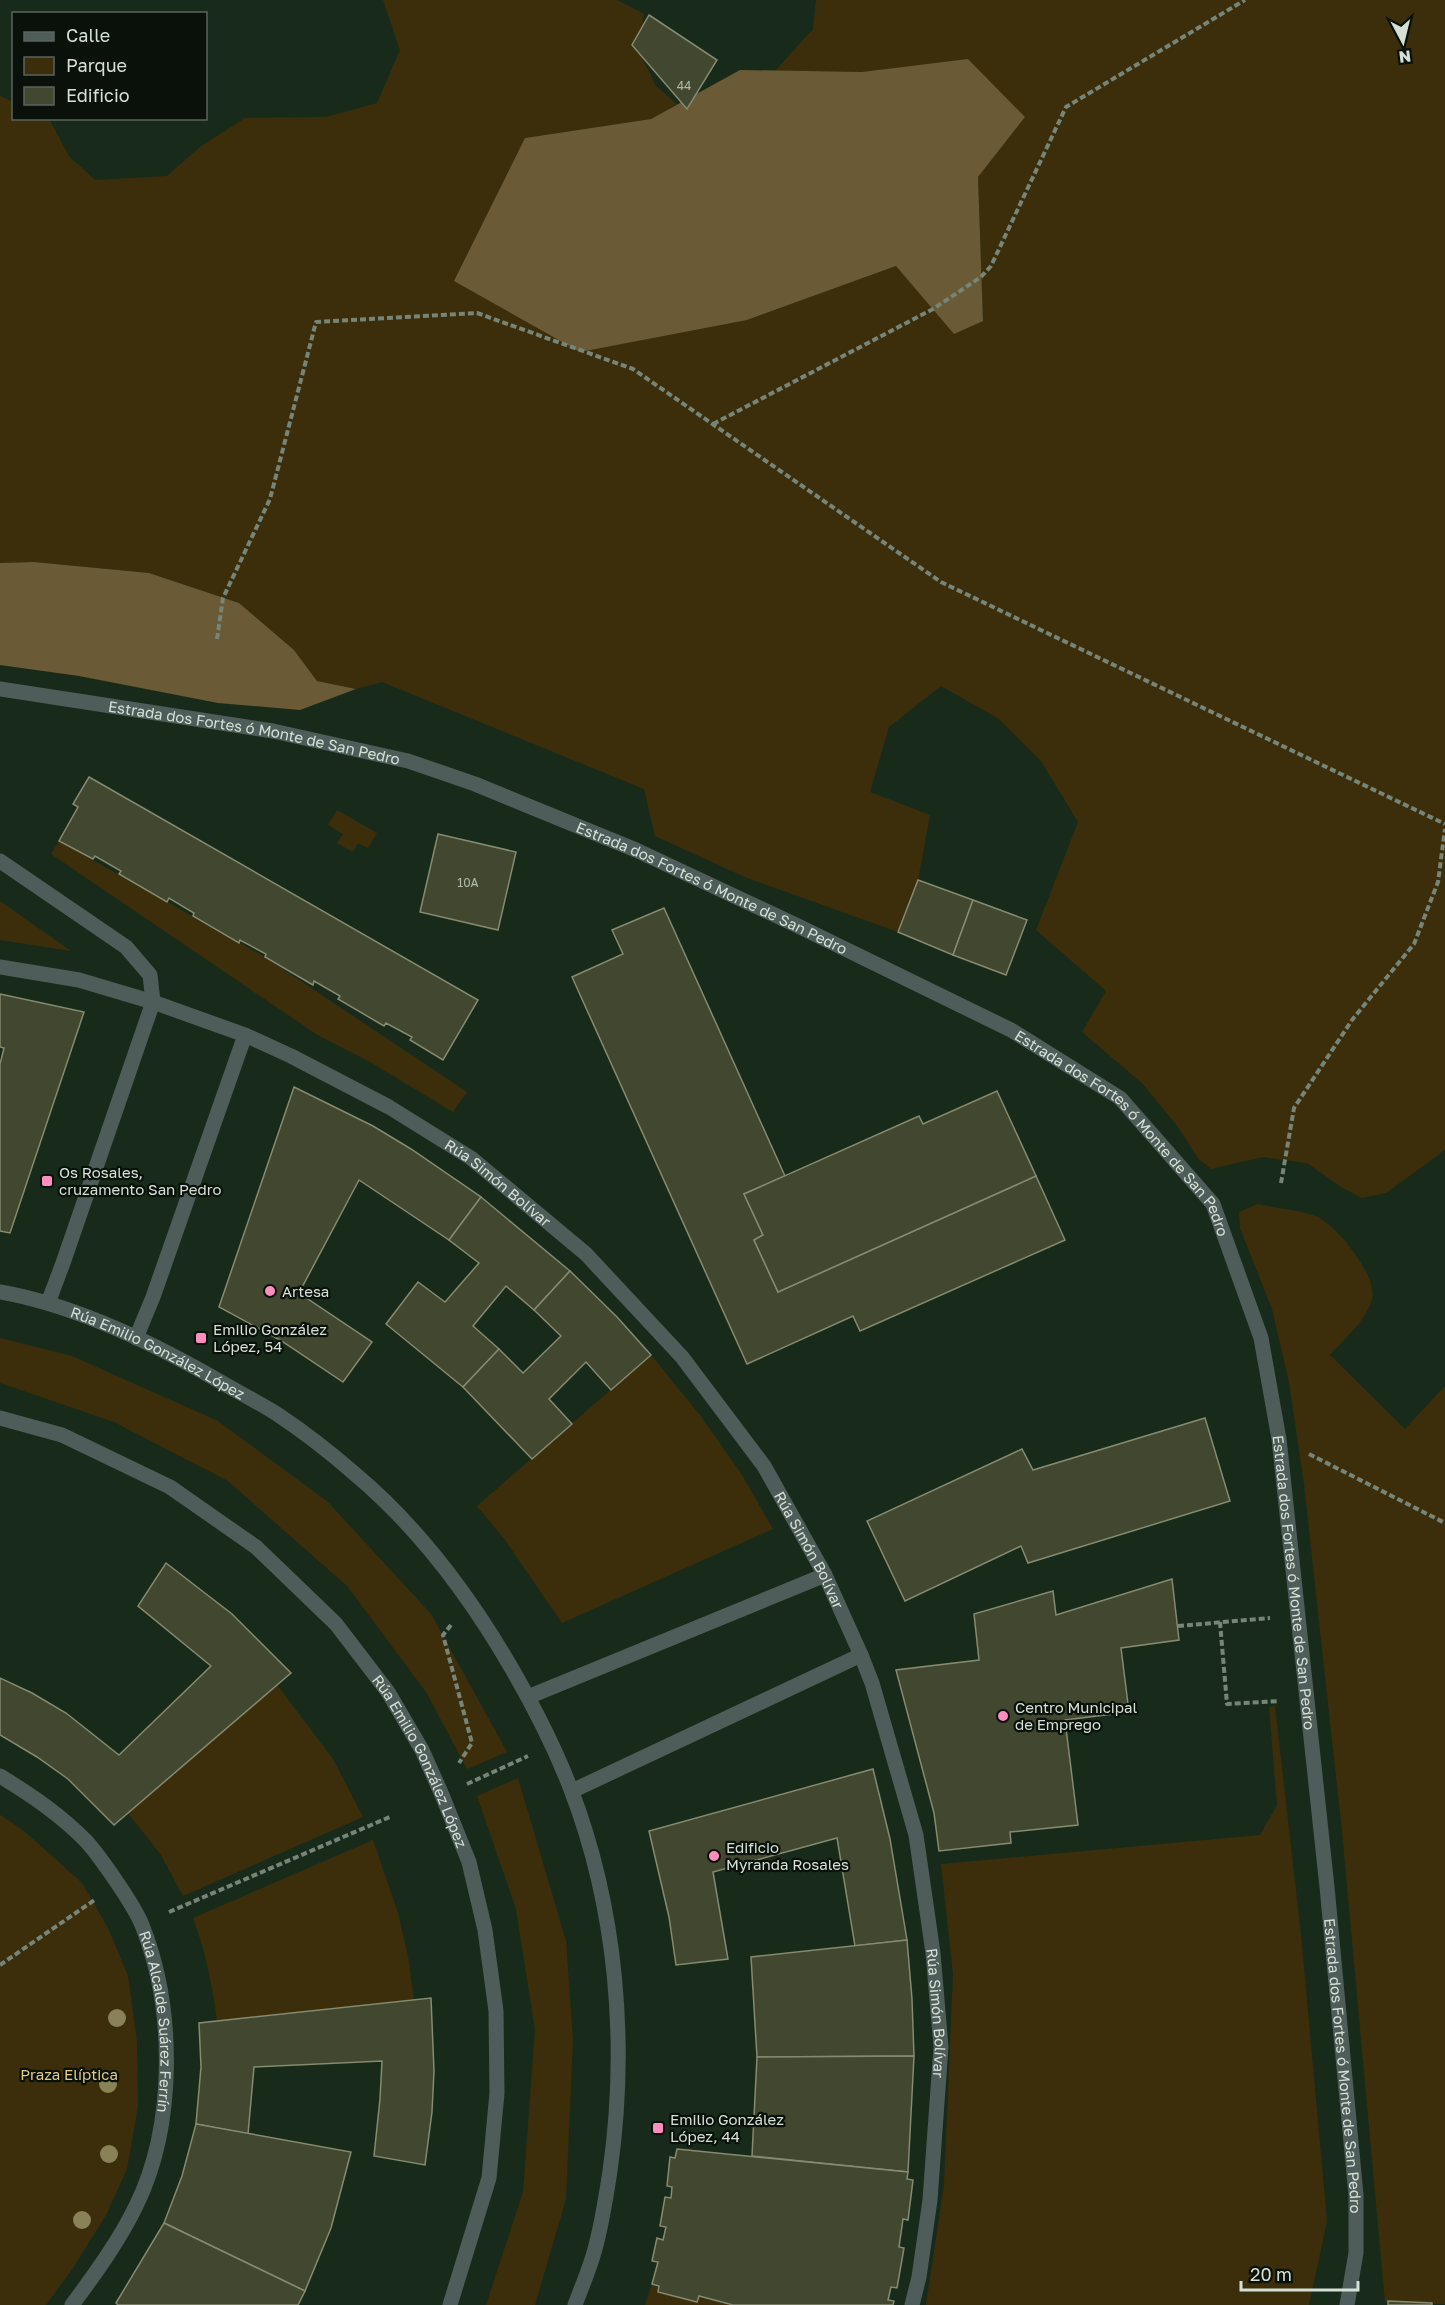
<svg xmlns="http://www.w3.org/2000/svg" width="1445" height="2305" font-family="'Golos Text',sans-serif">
<rect width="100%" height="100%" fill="#182b1b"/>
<!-- green -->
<g fill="#3c2e0b">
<path d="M383 0H617L644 14 639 52 656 86 677 104 651 119 525 138 747 320 896 266 983 320 978 177 1025 117 862 72 775 71 813 29 816 0H1445V1150L1386 1193 1362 1198 1341 1187 1307 1163 1263 1157 1211 1169 1198 1158 1178 1127 1143 1084 1082 1032 1106 991 1036 930 1078 822 1041 761 999 719 941 686 889 727 870 792 930 815 918 880 898 932 747 878 655 836 644 789 382 682 356 689 317 681 294 650 239 603 149 573 34 562 0 563V96L13 102 14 118 49 119 69 156 95 180 167 176 200 147 245 118 326 117 377 103 400 50Z"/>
<path d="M337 810 377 833 368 848 358 843 353 852 337 843 343 834 328 825Z"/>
<path d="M59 841 265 957 467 1092 453 1112 370 1062 316 1034 51 854Z"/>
<path d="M0 901 71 951 0 940Z"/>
<path d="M1258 1204C1275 1208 1298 1210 1313 1215 1335 1222 1378 1276 1372 1299 1366 1321 1345 1338 1330 1355L1405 1429 1445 1386V2304L1385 2302 1342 1831 1304 1484 1289 1382 1272 1309 1240 1228 1239 1212Z"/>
<path d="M0 1338 72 1356 218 1421 328 1502 431 1614 507 1752 467 1769 426 1692 347 1586 228 1481 114 1422 0 1383Z"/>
<path d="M651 1355 700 1415 742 1475 773 1529 562 1623 505 1540 477 1506Z"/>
<path d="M277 1685 333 1759 363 1817 183 1896 161 1855 128 1813Z"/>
<path d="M1275 1706 1301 1935 1327 2221 1309 2305H926L944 2185 953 1974 941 1864 1260 1835 1277 1805 1269 1707Z"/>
<path d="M518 1778 566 1941 573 2040 566 2199 535 2305H486L523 2192 535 2030 516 1909 477 1796Z"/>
<path d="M0 1815 24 1831 82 1883 108 1928 128 1976 137 2042 138 2106 127 2169 106 2215 73 2268 46 2305H0Z"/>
<path d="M373 1840 398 1913 408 1956 414 2000 217 2021C212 1983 206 1953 193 1918Z"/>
<path d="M652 2284 733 2305H645Z"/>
</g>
<!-- forest -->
<g fill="#6a5a35">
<path d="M968 59 1025 117 978 177 983 321 954 334 896 266 747 320 580 352 454 281 525 138 651 119 740 70 862 72Z"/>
<path d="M34 562 149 573 239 603 294 650 317 681 356 689 300 710 218 703 79 676 0 665V563Z"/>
</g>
<!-- building -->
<g fill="#42472f" stroke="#858a70" stroke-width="1.5">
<path d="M649 15 717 60 687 109 632 45Z"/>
<path d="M89 777 478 1000 443 1060 410 1040 412 1037 386 1023 384 1026 338 999 340 996 314 981 313 985 265 957 266 954 240 940 239 943 193 916 194 913 169 898 167 902 119 874 121 871 95 856 93 859 59 841 78 807 73 804Z"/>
<path d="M438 834 516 852 498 930 420 912Z"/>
<path d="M918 880 973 900 953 955 898 932Z"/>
<path d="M973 900 1027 920 1006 975 953 955Z"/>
<path d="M664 908 785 1176 744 1194 763 1235 754 1240 778 1292 1036 1176 1065 1240 860 1331 853 1316 747 1364 572 977 623 954 612 930Z"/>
<path d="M0 994 84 1012 10 1233 0 1231V1064L4 1048 0 1047Z"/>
<path d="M294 1087 373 1126 411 1149 481 1197 449 1240 359 1180 299 1293 372 1342 343 1382 280 1340 219 1307Z"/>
<path d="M997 1091 1036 1176 778 1292 754 1240 763 1235 744 1194 919 1116 923 1124Z"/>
<path d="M481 1197 570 1271 534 1310 506 1286 473 1326 499 1349 463 1387 386 1324 418 1282 445 1302 479 1263 449 1240Z"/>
<path d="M570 1271 617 1317 651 1355 611 1390 586 1362 549 1399 572 1424 532 1459 463 1387 499 1349 523 1373 561 1336 534 1310Z"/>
<path d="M1205 1418 1230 1501 1028 1563 1021 1546 905 1601 867 1521 1022 1449 1033 1470Z"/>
<path d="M166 1563 232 1614 291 1673 114 1825 68 1779 37 1757 0 1735V1678L32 1693 66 1713 119 1755 211 1666 138 1606Z"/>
<path d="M1172 1579 1179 1640 1121 1648 1129 1712 1065 1720 1078 1825 1010 1832 1011 1843 939 1851 934 1813 896 1670 979 1660 974 1614 1053 1591 1056 1615Z"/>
<path d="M873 1769 890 1839 907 1940 855 1946 837 1838 713 1872 728 1959 676 1965 669 1917 649 1831Z"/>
<path d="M907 1940 912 1999 914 2056 757 2057 751 1957Z"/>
<path d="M431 1998 434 2071 432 2112 425 2165 374 2156 380 2099 382 2061 254 2067 248 2134 196 2124 201 2067 199 2023Z"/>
<path d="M914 2056 908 2172 752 2156 757 2057Z"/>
<path d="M196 2124 351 2152 331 2228 305 2291 164 2223 182 2176Z"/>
<path d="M677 2149 908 2172 907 2179 913 2180 908 2220 903 2219 899 2247 904 2248 897 2288 891 2287 888 2300 894 2301 893 2305H733L699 2296 697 2302 658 2292 659 2286 652 2284 658 2262 652 2261 657 2238 663 2240 666 2227 660 2226 665 2197 671 2198 672 2187 667 2186 670 2157 675 2158Z"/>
<path d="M164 2223 305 2291 298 2305H118L116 2303Z"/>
<path d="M1388 2301 1432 2303V2305H1388Z"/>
</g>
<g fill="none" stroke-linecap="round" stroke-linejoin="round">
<!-- path -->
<g stroke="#768578" stroke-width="4" stroke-dasharray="6 3" stroke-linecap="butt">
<path d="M713 424 933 309 981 277 991 266 1066 107 1245 0"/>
<path d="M217 639 223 598 270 499 316 322 477 313 633 369 941 582 1445 824"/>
<path d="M1281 1183 1294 1108 1352 1020 1414 944 1438 882 1445 829"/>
<path d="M1309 1454 1445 1523"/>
<path d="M1220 1622 1227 1704 1279 1701"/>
<path d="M451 1625 443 1635 472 1743 459 1763"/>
<path d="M1178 1626 1270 1618"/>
<path d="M467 1784 528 1756"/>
<path d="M169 1912 392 1816"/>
<path d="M0 1965 96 1899"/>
</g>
<!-- street -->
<g stroke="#4f5d5a" stroke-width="15">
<path id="s1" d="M0 689 273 731 408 761 475 784 636 850 796 925 1011 1030 1120 1098 1213 1204 1261 1338 1279 1439 1327 1887 1356 2195V2253L1347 2305"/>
<path d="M0 861 126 947 150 975 153 1002 63 1263 48 1303"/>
<path id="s2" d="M0 967 79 980 153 1002 245 1035 291 1056 389 1107 471 1158 586 1254 682 1357 764 1466 825 1575 861 1655 872 1683 916 1835 933 1953 941 2047 930 2200 919 2277 912 2305"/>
<path id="s3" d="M0 1292C75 1305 153 1343 219 1381 238 1392 258 1402 277 1414 304 1432 331 1453 355 1474 418 1527 471 1598 512 1669 534 1707 554 1746 570 1787 617 1908 628 2044 610 2171 606 2197 602 2224 595 2249 590 2268 582 2286 575 2305"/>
<path d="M136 1338 153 1297 245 1035"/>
<path id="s4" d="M0 1418 62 1435 170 1487 256 1547 336 1624 388 1692 422 1750 442 1795 469 1862 485 1930 496 2011 497 2093 489 2178 450 2305"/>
<path d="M528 1697 825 1575"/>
<path id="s5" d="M0 1776C31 1795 61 1815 87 1842 101 1858 134 1905 142 1925 175 2008 176 2125 136 2206 119 2241 95 2274 72 2305"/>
<path d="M572 1791 861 1655"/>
</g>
</g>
<!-- trees -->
<g fill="#898258">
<circle cx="117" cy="2018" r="9"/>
<circle cx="108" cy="2084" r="9"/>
<circle cx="109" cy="2154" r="9"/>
<circle cx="82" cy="2220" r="9"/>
</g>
<!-- markers -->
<g fill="#fd8ebf" stroke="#09110a" stroke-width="2">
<rect x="41" y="1175" width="12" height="12" rx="3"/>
<circle cx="270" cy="1291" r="6"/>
<rect x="195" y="1332" width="12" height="12" rx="3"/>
<circle cx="1003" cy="1716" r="6"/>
<circle cx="714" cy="1856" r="6"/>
<rect x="652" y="2122" width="12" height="12" rx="3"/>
</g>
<g text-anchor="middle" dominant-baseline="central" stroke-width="4.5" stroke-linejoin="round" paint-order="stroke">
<!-- number labels -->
<g font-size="12" fill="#b0baac">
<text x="684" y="85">44</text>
<text x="468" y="882">10A</text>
</g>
<!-- street labels -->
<g font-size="15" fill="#d4e0d6" stroke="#09110a">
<text stroke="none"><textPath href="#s1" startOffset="258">Estrada dos Fortes ó Monte de San Pedro</textPath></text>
<text stroke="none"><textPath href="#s1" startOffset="744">Estrada dos Fortes ó Monte de San Pedro</textPath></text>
<text stroke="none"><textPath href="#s1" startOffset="1230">Estrada dos Fortes ó Monte de San Pedro</textPath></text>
<text stroke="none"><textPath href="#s2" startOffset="549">Rúa Simón Bolívar</textPath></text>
<text stroke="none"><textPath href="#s3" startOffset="170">Rúa Emilio González López</textPath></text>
<text stroke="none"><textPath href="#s2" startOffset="1035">Rúa Simón Bolívar</textPath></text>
<text stroke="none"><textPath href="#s1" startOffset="1734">Estrada dos Fortes ó Monte de San Pedro</textPath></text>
<text stroke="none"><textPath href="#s4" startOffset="562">Rúa Emilio González López</textPath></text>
<text stroke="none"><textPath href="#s2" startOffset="1520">Rúa Simón Bolívar</textPath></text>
<text stroke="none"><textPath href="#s5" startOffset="308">Rúa Alcalde Suárez Ferrín</textPath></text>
<text stroke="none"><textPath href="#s1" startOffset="2220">Estrada dos Fortes ó Monte de San Pedro</textPath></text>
</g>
<!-- poi labels -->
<g font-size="15" fill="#d4e0d6" stroke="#09110a" text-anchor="start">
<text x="59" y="1172">Os Rosales,<tspan x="59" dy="17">cruzamento San Pedro</tspan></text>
<text x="282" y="1291">Artesa</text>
<text x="213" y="1329">Emilio González<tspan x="213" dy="17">López, 54</tspan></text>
<text x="1015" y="1707">Centro Municipal<tspan x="1015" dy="17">de Emprego</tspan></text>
<text x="726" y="1847">Edificio<tspan x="726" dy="17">Myranda Rosales</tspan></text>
<text x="670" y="2119">Emilio González<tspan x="670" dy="17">López, 44</tspan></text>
</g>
<!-- park labels -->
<g font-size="15" fill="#e5c989" stroke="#09110a">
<text x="69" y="2074">Praza Elíptica</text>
</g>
</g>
<!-- legend -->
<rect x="12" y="12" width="195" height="108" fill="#09110a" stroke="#5a645c" stroke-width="1.5"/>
<rect x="24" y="32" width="30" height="9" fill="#4f5d5a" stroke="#5a645c" stroke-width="1.5"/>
<text x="66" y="42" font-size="18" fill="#d4e0d6">Calle</text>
<rect x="24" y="57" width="30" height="18" fill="#3c2e0b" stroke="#5a645c" stroke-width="1.5"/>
<text x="66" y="72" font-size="18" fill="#d4e0d6">Parque</text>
<rect x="24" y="87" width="30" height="18" fill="#42472f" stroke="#5a645c" stroke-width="1.5"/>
<text x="66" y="102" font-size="18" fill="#d4e0d6">Edificio</text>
<!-- north arrow -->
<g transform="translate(1403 42) rotate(173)" stroke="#09110a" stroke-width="4.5" paint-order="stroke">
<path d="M0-4.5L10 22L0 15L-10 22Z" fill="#d4e0d6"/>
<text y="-9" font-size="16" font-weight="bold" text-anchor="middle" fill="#d4e0d6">N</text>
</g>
<!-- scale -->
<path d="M1241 2281v9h117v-9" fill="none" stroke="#d4e0d6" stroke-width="3"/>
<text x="1250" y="2281" font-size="18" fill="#d4e0d6" stroke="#09110a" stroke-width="4.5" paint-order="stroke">20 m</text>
</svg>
